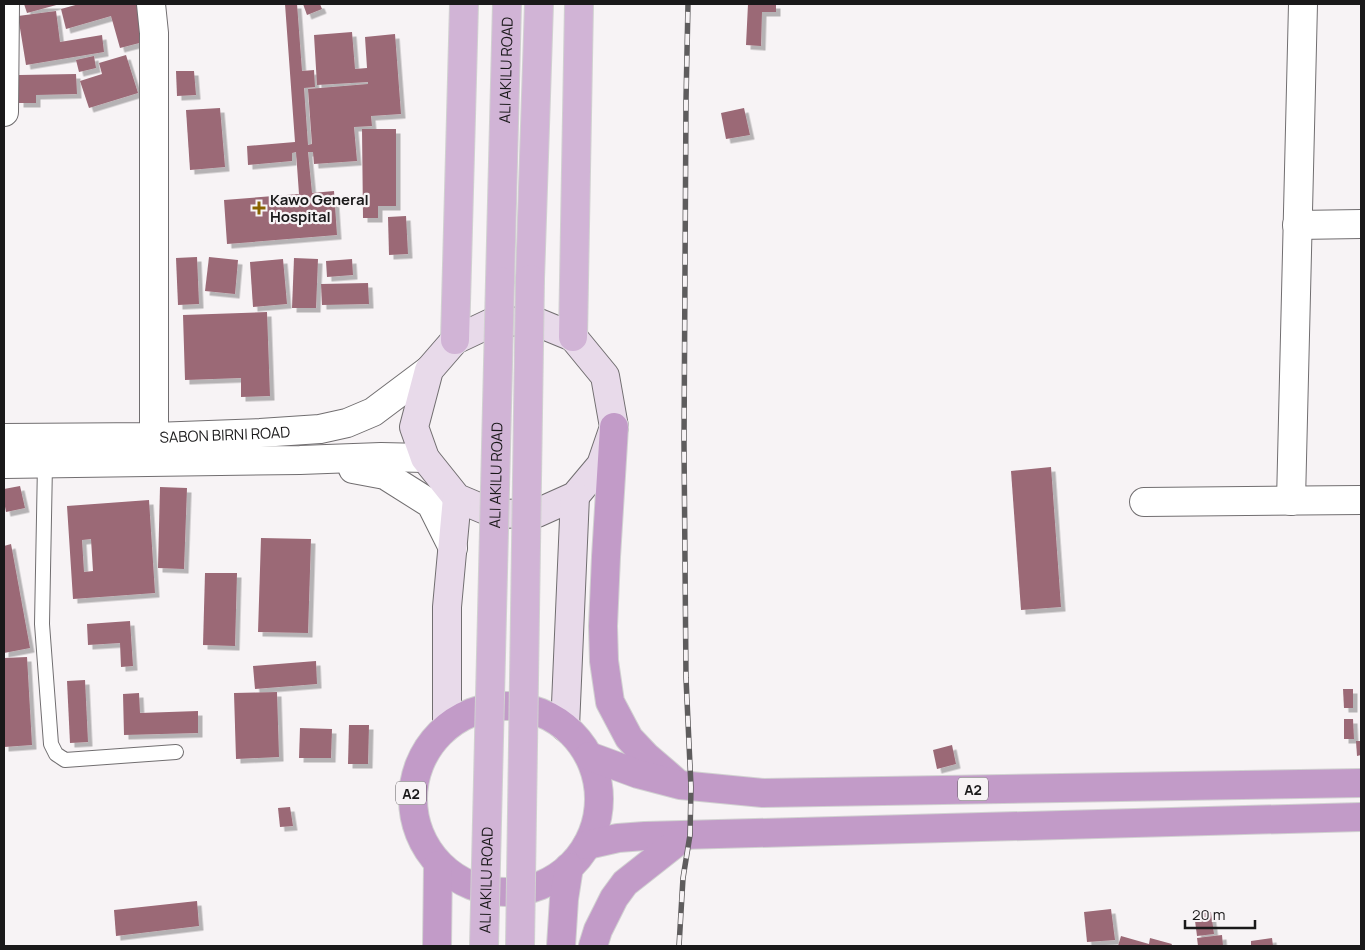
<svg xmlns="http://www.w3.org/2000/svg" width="1365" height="950" font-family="Manrope,sans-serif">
<defs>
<filter id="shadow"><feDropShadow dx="4.5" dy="4.5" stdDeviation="0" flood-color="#0004"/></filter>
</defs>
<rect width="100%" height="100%" fill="#f7f3f5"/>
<!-- building -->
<g fill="#9b6976" fill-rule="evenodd" filter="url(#shadow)">
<path d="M24 4H60L27 13Z"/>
<path d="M79 4H137L147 41 120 48 111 16 66 29 61 9Z"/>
<path d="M285 4H297L302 71 314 70 315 87 304 88 308 145 312 144 308 89 368 84V82L317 85 314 35 352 32 355 69 367 68 365 37 395 34 401 114 371 116 372 126 354 127 357 161 314 164 313 152H308L312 193 334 191 337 235 227 244 224 200 299 194 296 152 292 153V161L248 165 247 146 295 142Z"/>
<path d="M303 4H320L322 9 307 15Z"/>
<path d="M748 4H776V12H762L761 46 746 45Z"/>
<path d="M56 11 60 42 102 35 104 52 26 65 18 16Z"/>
<path d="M126 55 138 93 89 108 80 81 102 74 99 63Z"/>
<path d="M94 56 96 68 79 72 76 60Z"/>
<path d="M176 71H194L196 95 177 96Z"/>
<path d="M76 74 77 94 36 95V103H19V75Z"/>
<path d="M220 108 225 167 190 170 186 110Z"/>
<path d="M744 108 750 135 726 139 721 113Z"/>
<path d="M362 129H396V206H378V218H363Z"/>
<path d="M406 216 408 254 389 255 388 217Z"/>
<path d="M197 257 199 304 178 305 176 258Z"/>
<path d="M209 257 238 260 235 294 205 291Z"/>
<path d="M294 258 318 259 316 308H292Z"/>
<path d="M283 259 287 304 253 307 250 262Z"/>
<path d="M352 259 353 275 327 277 326 261Z"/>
<path d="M368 283 369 304 322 305 321 284Z"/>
<path d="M267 312 270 396 241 397V378L185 380 183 315Z"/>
<path d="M1051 467 1061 607 1021 610 1011 471Z"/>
<path d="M20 486 25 508 6 512 4 501V489Z"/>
<path d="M160 487 187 488 184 569 158 568Z"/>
<path d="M149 500 155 593 73 599 67 506ZM91 539 93 571 84 572 82 540Z"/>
<path d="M261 538 311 539 308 633 258 632Z"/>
<path d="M11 544 30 648 4 653V546Z"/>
<path d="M205 573H237L235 646 203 645Z"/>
<path d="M130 621 133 666 121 667 120 643 88 645 87 624Z"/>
<path d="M27 657 32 745 4 747V658Z"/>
<path d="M316 661 317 684 255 689 253 666Z"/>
<path d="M85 680 88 742 70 743 67 681Z"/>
<path d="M1343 689H1353V708H1344Z"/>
<path d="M277 692 279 757 236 759 234 693Z"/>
<path d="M139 693 140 713 198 711V733L124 735 123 694Z"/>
<path d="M1344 719H1353L1354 739H1344Z"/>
<path d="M349 725H369L368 764H348Z"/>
<path d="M300 728 332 729 331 758H299Z"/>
<path d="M1356 741H1361V755L1357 756Z"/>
<path d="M952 745 956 764 937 769 933 750Z"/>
<path d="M290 807 293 826 280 827 278 808Z"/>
<path d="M197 901 199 926 116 936 114 910Z"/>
<path d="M1111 909 1115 940 1087 942 1084 912Z"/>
<path d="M1211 912 1214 934 1197 936 1194 913Z"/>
<path d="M1222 935 1223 946H1198L1197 938Z"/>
<path d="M1121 936 1149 944 1150 938 1172 944 1171 946H1118Z"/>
<path d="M1272 938 1273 946H1251V941Z"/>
</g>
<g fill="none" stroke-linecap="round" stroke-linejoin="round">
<!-- service casing -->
<g stroke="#716e70" stroke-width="16">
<path id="service" d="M45 464 42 624 51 744 56 754 65 760 176 752"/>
</g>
<!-- minor casing -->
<g stroke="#716e70" stroke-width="30">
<g id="minor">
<path d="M151 4 154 33V437"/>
<path d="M4 112 5 4"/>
<path d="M1297 225 1361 224"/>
<path d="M1291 501 1303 4"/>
<path d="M1144 502 1361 500"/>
</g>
</g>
<!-- tertiary casing -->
<g stroke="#716e70" stroke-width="30">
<g id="tertiary">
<path id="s1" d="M4 438 154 437 260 433 320 429 347 423 373 412 429 370"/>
<path d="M4 464 300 460 381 457 425 458"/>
<path d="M353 469 385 475 431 504 453 548"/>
</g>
</g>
<!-- secondary casing -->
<g stroke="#716e70" stroke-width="30">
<g id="secondary">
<path d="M534 321 573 337 605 376 614 427 601 465 575 496 537 513 495 514 457 498 425 458 414 427 429 370 455 340 493 322Z"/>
<path d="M447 725V607L457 498"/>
<path d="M565 727 575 496"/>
</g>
</g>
<!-- primary casing -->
<g stroke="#d1d1d1" stroke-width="30">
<g id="primary">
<path d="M530 279 539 4"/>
<path id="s2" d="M500 281 507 4"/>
<path d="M573 337 579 4"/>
<path d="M455 340 464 4"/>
</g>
</g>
<!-- trunk casing -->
<g stroke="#d1d1d1" stroke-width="30">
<g id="trunk">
<path d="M614 427 606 557 603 626 604 661 610 702 629 738 646 756 675 781"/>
<circle cx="506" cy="799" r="93"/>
<path d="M589 756 638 774 680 785 763 793 1361 783"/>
<path d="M587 845 618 838 645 836 1361 817"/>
<path d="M437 946 438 865"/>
<path d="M561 946 564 899 569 867"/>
<path d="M593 946 598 930 614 898 625 883 686 835"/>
</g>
</g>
<!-- service -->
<use href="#service" stroke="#fff" stroke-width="14"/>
<!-- minor -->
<use href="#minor" stroke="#fff" stroke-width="28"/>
<!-- tertiary -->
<use href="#tertiary" stroke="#fff" stroke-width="28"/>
<!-- secondary -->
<use href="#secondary" stroke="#e8daea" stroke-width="28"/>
<!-- primary -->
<use href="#primary" stroke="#d1b4d6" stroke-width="28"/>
<!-- trunk -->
<use href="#trunk" stroke="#c29bc8" stroke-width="28"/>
<!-- rail casing -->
<g stroke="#5e5c5d" stroke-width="5.5">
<path id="rail" d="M679 946 683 878 690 835 691 787 686 678 684 443 686 100 688 4"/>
</g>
<!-- rail -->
<use href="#rail" stroke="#f7f3f5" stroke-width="4" stroke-dasharray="11" stroke-linecap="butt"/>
<!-- primary-bridge casing -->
<g stroke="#d1d1d1" stroke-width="30" stroke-linecap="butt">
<g id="primary-bridge">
<path id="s3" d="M484 946 500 281"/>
<path d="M520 946 530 279"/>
</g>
</g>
<!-- primary-bridge -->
<use href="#primary-bridge" stroke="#d1b4d6" stroke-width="28"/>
</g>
<!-- markers -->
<path fill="#886300" stroke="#f7f3f5" stroke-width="2" d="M256.5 200.5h5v5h5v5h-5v5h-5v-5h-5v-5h5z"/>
<g text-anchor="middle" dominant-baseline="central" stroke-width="4.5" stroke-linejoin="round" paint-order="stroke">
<!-- shield labels -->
<g fill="#f7f3f5" stroke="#5c5a5c" stroke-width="1">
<rect x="958" y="777.5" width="30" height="23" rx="4"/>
<rect x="396" y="781.5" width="30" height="23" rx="4"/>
</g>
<g font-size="14" font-weight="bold" fill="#1a191a">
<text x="973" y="789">A2</text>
<text x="411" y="793">A2</text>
</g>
<!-- street labels -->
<g font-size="15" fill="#1a191a" stroke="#f7f3f5">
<text stroke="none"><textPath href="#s2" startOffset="211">ALI AKILU ROAD</textPath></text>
<text stroke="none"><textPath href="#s1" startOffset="221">SABON BIRNI ROAD</textPath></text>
<text stroke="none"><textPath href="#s3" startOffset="471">ALI AKILU ROAD</textPath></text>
<text stroke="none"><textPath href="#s3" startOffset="66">ALI AKILU ROAD</textPath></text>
</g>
<!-- poi labels -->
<g font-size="15" font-weight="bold" fill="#1a191a" stroke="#f7f3f5" text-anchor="start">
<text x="270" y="199">Kawo General<tspan x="270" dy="17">Hospital</tspan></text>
</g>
</g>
<!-- border -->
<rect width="1365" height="950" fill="none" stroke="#1a191a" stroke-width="10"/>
<!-- scale -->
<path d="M1185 920v8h70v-8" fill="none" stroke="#1a191a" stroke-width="2.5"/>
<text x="1192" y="920" font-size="15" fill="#1a191a" stroke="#f7f3f5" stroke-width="4" paint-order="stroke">20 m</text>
</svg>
